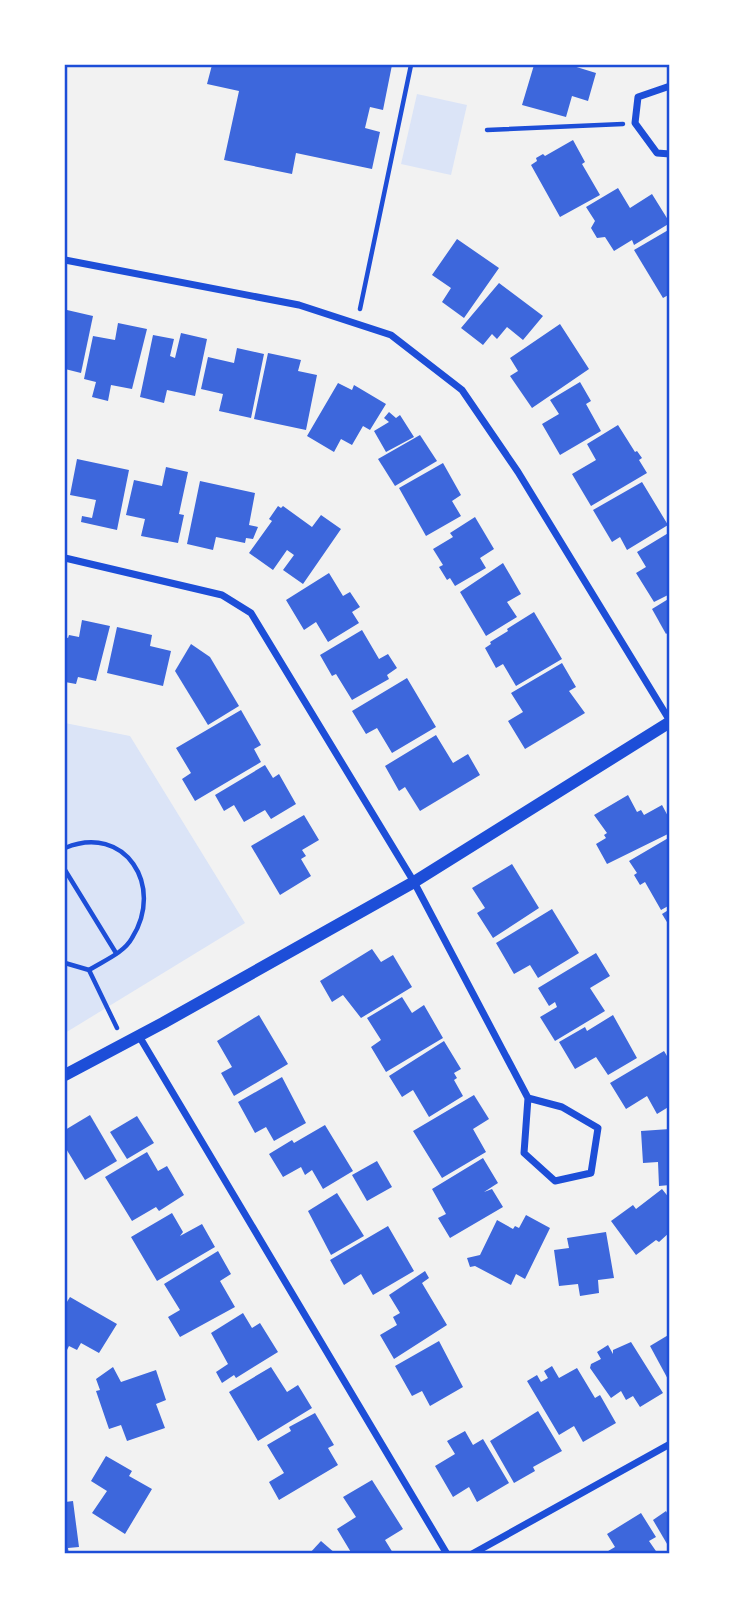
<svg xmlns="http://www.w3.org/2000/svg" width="735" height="1619" font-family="Barlow,sans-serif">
<rect width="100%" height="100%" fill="#f2f2f2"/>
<!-- green -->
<g fill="#dbe4f7">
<path d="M417 94 467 105 451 175 401 164Z"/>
<path d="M65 723 130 736 245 923 65 1033Z"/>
</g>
<!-- building -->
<g fill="#3d67dc">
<path d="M212 65H392L383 110 370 107 365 128 380 132 372 169 296 153 292 174 224 160 239 91 207 84Z"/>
<path d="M534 65H561L569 67 570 65 596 73 588 101 572 96 566 117 522 105Z"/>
<path d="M573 140 585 162 582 164 600 195 560 217 531 165 537 161 536 158 543 154 545 156Z"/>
<path d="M618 188 630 208 652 194 670 223 634 245 632 240 614 251 605 237 597 238 591 228 595 221 586 207Z"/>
<path d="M670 229V294L663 298 634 250Z"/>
<path d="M457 239 499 268 464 318 442 302 451 288 432 275Z"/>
<path d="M499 283 543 316 523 340 507 327 497 339 492 334 483 345 461 328Z"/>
<path d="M67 310 93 316 81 373 65 369Z"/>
<path d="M118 323 147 329 132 389 111 385 108 401 92 397 96 382 84 379 93 336 115 340Z"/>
<path d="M560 324 589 369 532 408 510 376 518 371 510 358Z"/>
<path d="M181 333 207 339 195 396 167 390 164 403 140 397 153 335 174 339 170 356 175 358Z"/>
<path d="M237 348 264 354 251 418 219 411 223 394 201 389 208 357 234 363Z"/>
<path d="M268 353 301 360 298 371 317 375 306 430 254 419Z"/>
<path d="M580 382 591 401 586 404 601 431 560 455 542 424 559 414 550 400Z"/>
<path d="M338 383 352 390 354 385 386 404 370 430 363 426 352 445 341 439 334 452 307 436Z"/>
<path d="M389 412 396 418 400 415 414 437 386 452 374 431 389 422 384 418Z"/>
<path d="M618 425 635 452 637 451 642 458 639 460 647 473 591 506 572 474 596 460 587 444Z"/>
<path d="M420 435 437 461 395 486 378 459Z"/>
<path d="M77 459 129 470 117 530 81 522 82 516 92 518 96 500 70 495Z"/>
<path d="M443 463 461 495 452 501 461 516 426 536 399 488Z"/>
<path d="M166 467 188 472 179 514 184 515 178 543 141 536 145 519 126 515 134 480 162 486Z"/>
<path d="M200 481 255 493 249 525 258 527 253 539 246 538 245 543 216 537 213 550 187 544Z"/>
<path d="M642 482 668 525 627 550 620 537 612 542 593 510Z"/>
<path d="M278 506 281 508 283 506 312 527 321 515 341 529 303 584 283 570 294 555 287 550 273 570 249 553 272 521 269 519Z"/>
<path d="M475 517 494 549 480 558 486 568 455 586 450 578 447 580 439 567 443 565 433 549 453 537 450 533Z"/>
<path d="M670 532V594L654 602 636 573 646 567 637 552Z"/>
<path d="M503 563 521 594 507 602 517 617 486 636 460 592Z"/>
<path d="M329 573 343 596 350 592 360 607 352 612 359 623 328 642 316 622 304 630 286 600Z"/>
<path d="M670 598V631L666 634 652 609Z"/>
<path d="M534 612 562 659 516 686 503 664 496 668 485 648 491 644 490 642 508 631 507 629Z"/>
<path d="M82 620 110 626 96 681 78 677 76 684 65 682V637L68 638 69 635 79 637Z"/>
<path d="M117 627 152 635 150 646 171 651 163 686 107 673Z"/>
<path d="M362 630 379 659 388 654 397 668 387 675 389 679 352 700 336 674 332 676 320 655Z"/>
<path d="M191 644 210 657 239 706 208 725 175 671Z"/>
<path d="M562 663 576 687 569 691 585 713 525 749 508 721 523 712 511 693Z"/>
<path d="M407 678 436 727 392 753 377 728 366 734 352 711Z"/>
<path d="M241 710 261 745 254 749 261 762 195 801 182 779 191 773 176 748Z"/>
<path d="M436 735 453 763 468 754 480 775 420 811 405 787 399 791 385 766Z"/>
<path d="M265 765 273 778 279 774 296 804 271 819 265 810 244 822 234 805 224 811 215 795Z"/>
<path d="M628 795 637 812 641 810 644 815 662 805 670 820V833L607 864 596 844 606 838 604 835 607 833 594 815Z"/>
<path d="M304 815 319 840 302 850 306 856 301 859 311 876 280 895 251 846Z"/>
<path d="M670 837V905L661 910 645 882 640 885 634 875 637 873 629 861Z"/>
<path d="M512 864 539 908 493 938 477 913 485 908 472 888Z"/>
<path d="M552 909 579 953 538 978 530 965 514 974 496 943Z"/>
<path d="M670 909V927L662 914Z"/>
<path d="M372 949 381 962 393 955 412 987 361 1018 343 995 332 1002 320 981Z"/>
<path d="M596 953 610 976 590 988 605 1011 555 1041 540 1017 557 1007 555 1002 549 1006 538 988Z"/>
<path d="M402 997 412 1013 424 1005 443 1038 386 1072 371 1047 381 1040 367 1018Z"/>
<path d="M259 1015 288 1064 234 1096 221 1073 232 1067 217 1041Z"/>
<path d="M613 1015 637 1058 608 1075 596 1057 575 1069 559 1042 585 1027 587 1031Z"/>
<path d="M444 1041 461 1069 454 1073 457 1078 454 1080 463 1096 429 1117 413 1090 402 1097 389 1076Z"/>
<path d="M664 1051 670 1061V1106L657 1114 647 1096 626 1109 610 1083Z"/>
<path d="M282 1077 306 1123 274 1141 266 1127 255 1133 238 1102Z"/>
<path d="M474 1095 489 1119 473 1129 486 1152 442 1178 413 1131Z"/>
<path d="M90 1115 117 1161 85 1180 65 1147V1130Z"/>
<path d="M137 1116 154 1143 127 1159 110 1132Z"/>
<path d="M325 1125 353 1171 323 1189 312 1170 305 1175 301 1167 283 1177 269 1154 292 1140 294 1143Z"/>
<path d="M670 1129V1185L659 1186 658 1162 643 1163 641 1131Z"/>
<path d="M147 1152 158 1171 167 1166 184 1195 159 1211 156 1207 132 1221 105 1177Z"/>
<path d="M483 1158 498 1183 484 1192 492 1189 503 1207 450 1238 438 1218 446 1214 432 1189Z"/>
<path d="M377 1161 392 1187 367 1201 352 1175Z"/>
<path d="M662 1189 670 1199V1232L659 1242 656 1240 636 1255 611 1221 633 1205 636 1209Z"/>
<path d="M337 1193 364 1236 331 1255 308 1211Z"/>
<path d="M172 1213 183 1232 180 1236 202 1224 215 1247 157 1281 131 1237Z"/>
<path d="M526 1215 550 1228 525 1279 516 1274 511 1285 475 1266 470 1267 467 1258 480 1255 497 1220 513 1229 515 1226 519 1228Z"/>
<path d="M388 1226 414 1271 373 1295 361 1274 344 1285 330 1260Z"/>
<path d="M606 1232 614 1278 598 1280 599 1293 580 1296 578 1284 559 1286 554 1250 569 1248 567 1238Z"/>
<path d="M218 1251 231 1274 220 1281 235 1307 180 1337 168 1317 180 1310 164 1284Z"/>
<path d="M425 1271 429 1278 422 1283 447 1325 394 1359 380 1335 397 1325 393 1317 400 1313 389 1295Z"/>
<path d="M70 1297 117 1324 99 1353 81 1343 77 1350 69 1346 65 1354V1305Z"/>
<path d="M243 1313 252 1328 260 1323 278 1352 236 1378 234 1375 222 1383 216 1372 228 1364 211 1333Z"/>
<path d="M670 1334V1383L650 1346Z"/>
<path d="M439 1341 463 1387 430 1406 422 1391 412 1396 395 1366Z"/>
<path d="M631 1342 663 1393 640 1407 633 1396 626 1400 621 1391 611 1398 590 1368 591 1364 601 1359 597 1352 608 1345 613 1354V1350Z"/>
<path d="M552 1366 559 1378 577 1368 595 1398 600 1395 616 1423 583 1442 574 1426 559 1435 527 1381 537 1375 541 1382 548 1378 544 1371Z"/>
<path d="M113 1367 121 1382 156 1370 166 1400 156 1404 165 1428 127 1441 121 1425 109 1429 96 1391 100 1390 96 1379Z"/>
<path d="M271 1367 287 1392 298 1385 312 1408 258 1441 229 1392Z"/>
<path d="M538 1411 562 1451 533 1467 535 1471 514 1483 490 1441Z"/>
<path d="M315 1413 334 1445 328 1448 338 1465 279 1500 269 1482 284 1473 267 1445 291 1431 289 1427Z"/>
<path d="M465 1431 473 1445 483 1439 509 1483 477 1502 469 1487 453 1497 435 1466 455 1454 447 1441Z"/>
<path d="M106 1456 132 1471 129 1476 152 1489 125 1534 92 1513 107 1491 91 1481Z"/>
<path d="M372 1480 403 1529 385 1540 393 1553 391 1554H352L337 1529 356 1517 343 1497Z"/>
<path d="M73 1501 79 1547 68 1548 69 1554H65V1502Z"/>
<path d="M666 1511 670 1518V1549L653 1520Z"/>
<path d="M641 1513 656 1537 649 1541 658 1554H603L615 1547 607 1534Z"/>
<path d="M321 1541 336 1554H309Z"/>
</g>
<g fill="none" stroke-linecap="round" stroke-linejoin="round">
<!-- path -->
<g stroke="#1d4ed8" stroke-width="4.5">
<path d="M487 130 623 124"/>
<path d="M360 309 411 65"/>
<path d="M65 848C125 823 165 886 132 938 124 953 103 961 89 970"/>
<path d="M65 870 116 953"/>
<path d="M65 963 89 970 117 1028"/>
</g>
<!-- minor -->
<g stroke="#1d4ed8" stroke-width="7">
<path d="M670 86 638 97 635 123 657 153 670 154"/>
<path d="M65 260 299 305 391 335 462 390 518 472 670 721"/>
<path d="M65 558 222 595 251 613 414 882 528 1098 524 1153 555 1181 591 1173 598 1128 562 1107 528 1098"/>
<path d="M139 1036 447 1554"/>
<path d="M472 1554 670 1444"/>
</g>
<!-- tertiary -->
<path stroke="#1d4ed8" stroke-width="12" d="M65 1075 163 1023 414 882 670 722"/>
</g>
<!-- border -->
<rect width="735" height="1619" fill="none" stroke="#ffffff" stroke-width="133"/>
<rect x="66" y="66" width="602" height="1486" fill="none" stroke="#1d4ed8" stroke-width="2.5"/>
</svg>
